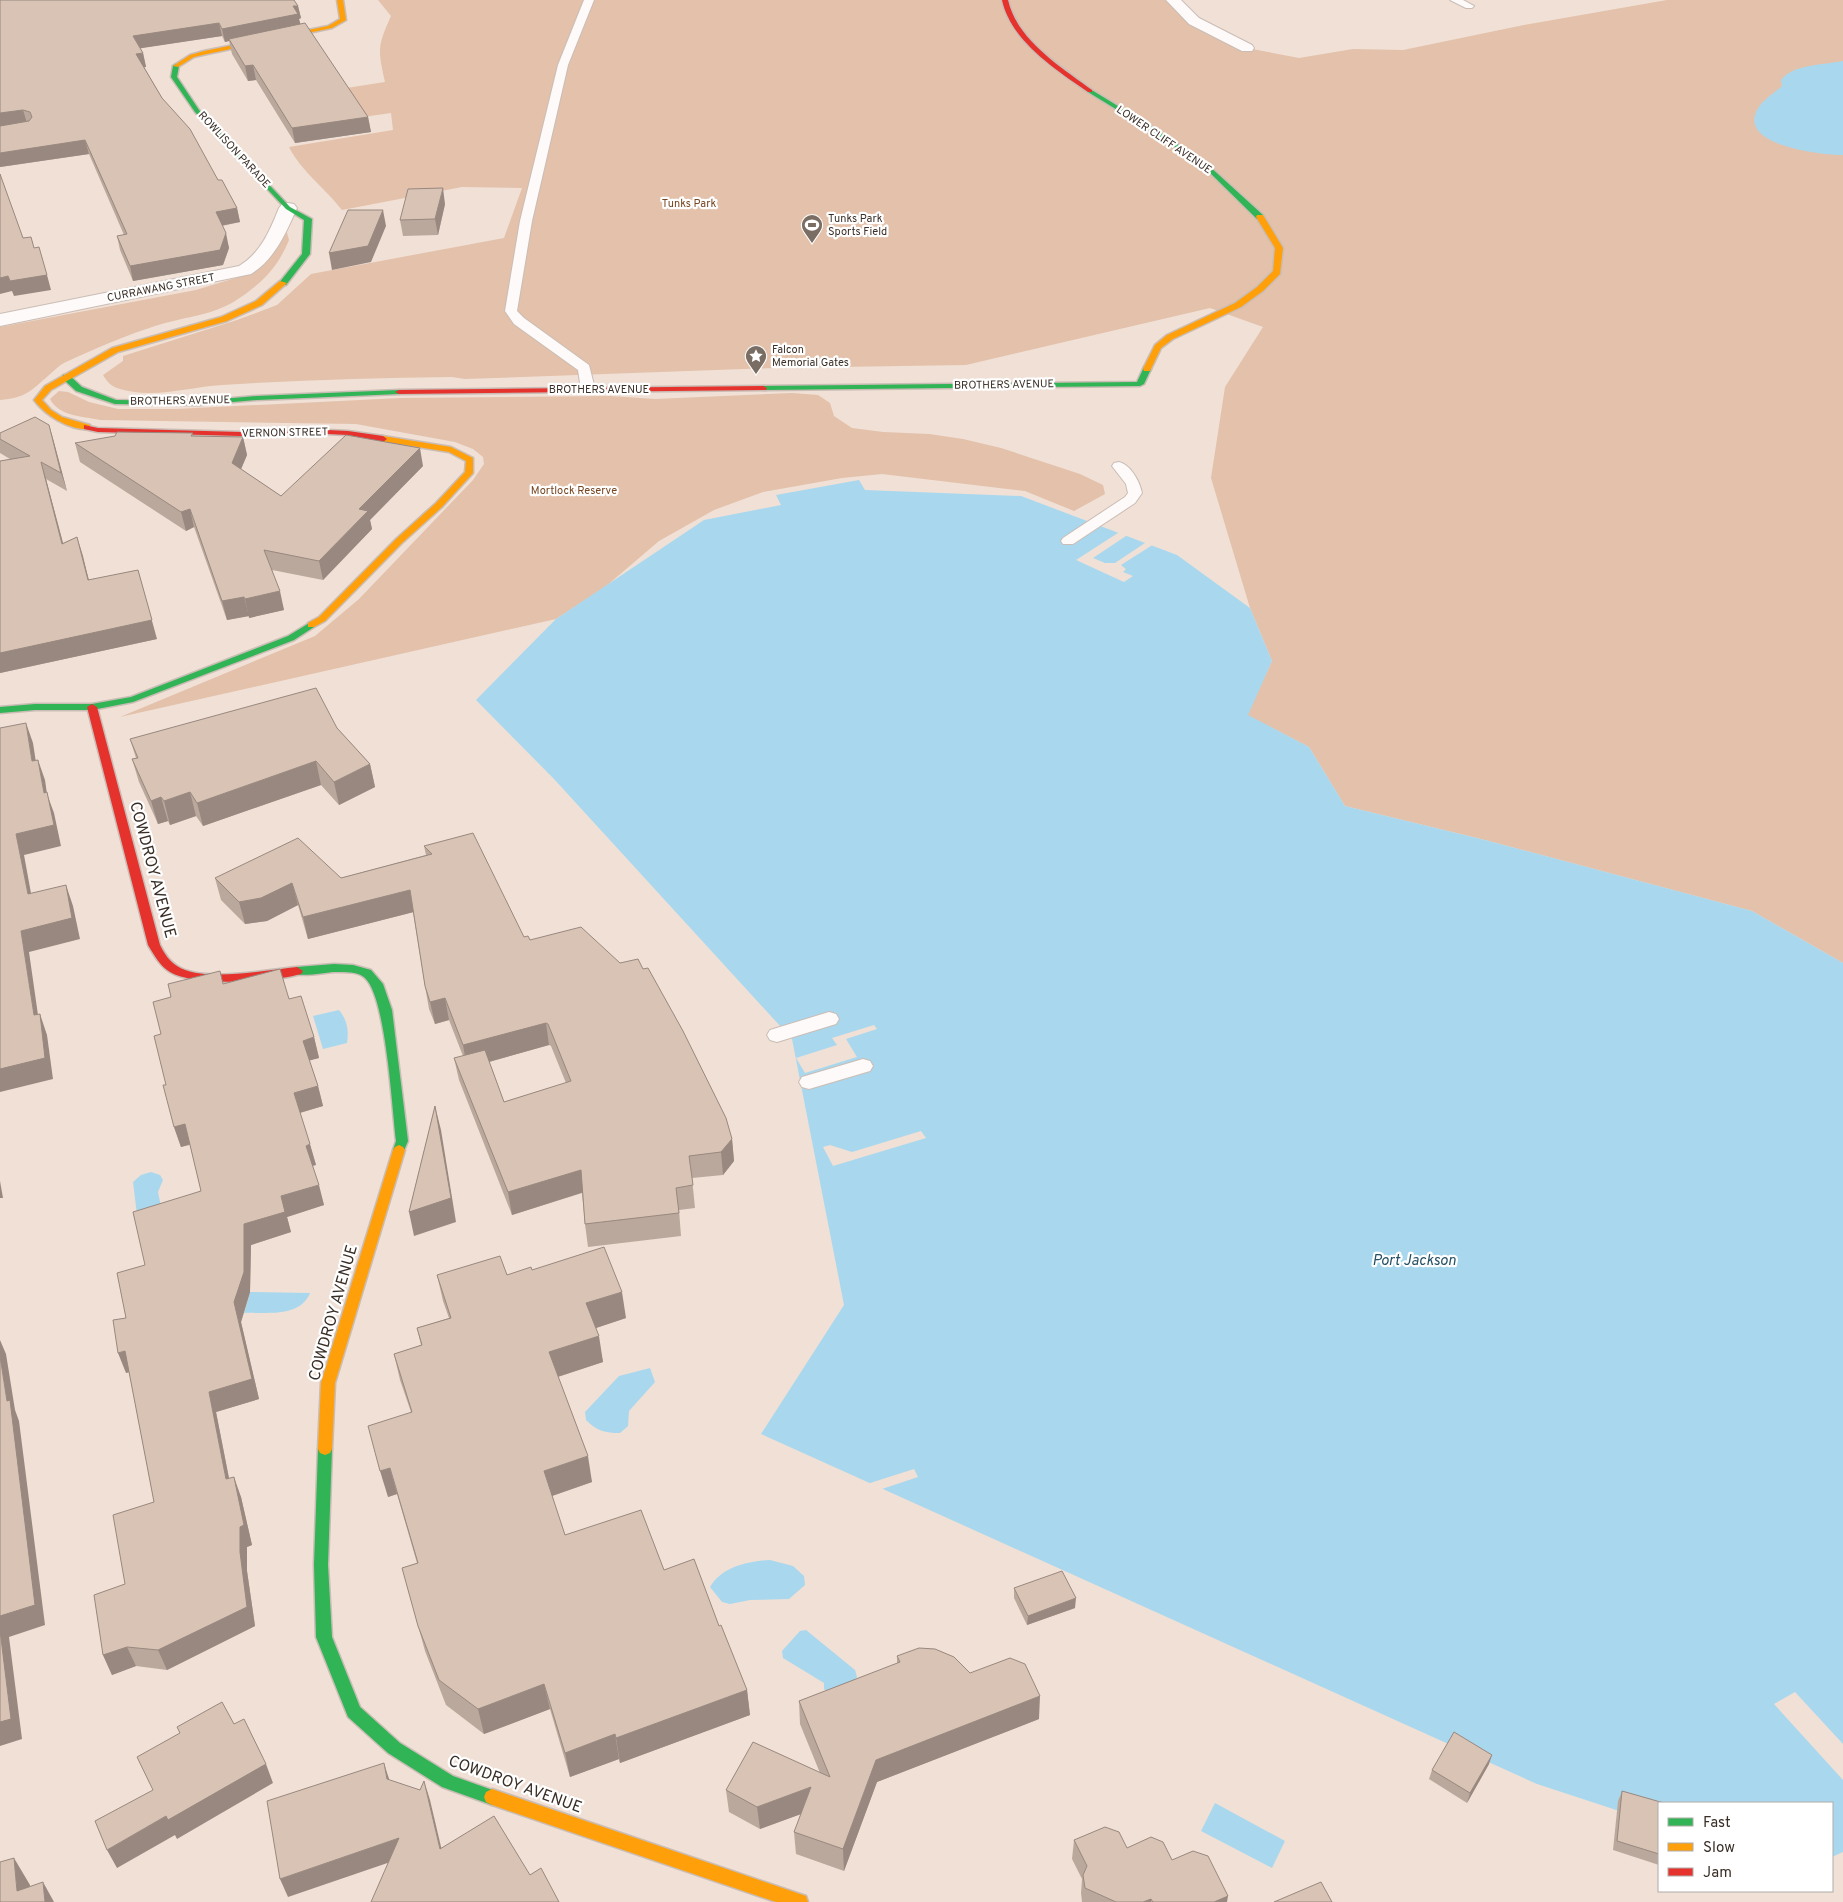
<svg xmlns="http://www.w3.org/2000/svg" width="1843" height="1902" font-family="Overpass,sans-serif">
<rect width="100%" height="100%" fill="#f0e0d6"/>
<!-- green -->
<g fill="#e3c1aa">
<path d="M378 0H1173L1194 21 1247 48 1299 58 1353 49 1403 50 1524 25 1667 0H1843V963L1752 911 1485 840 1345 806 1309 747 1247 715 1272 661 1250 608 1211 478 1225 387 1263 327 1210 308 966 365 774 368 465 379 452 377C375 378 299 380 222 385 189 387 153 399 120 389 112 387 107 382 103 375L123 361V356L237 320 277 305 311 274 504 238 522 188 462 187 342 210C325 188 301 171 289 147L393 130 391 113 292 127 295 96 385 82C378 50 377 47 391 16Z"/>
<path d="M286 229 289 240C277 269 261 284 235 301 211 316 182 317 155 326 124 336 94 349 64 363 58 366 54 371 49 375 31 391 25 398 0 400V327L196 290 242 276Z"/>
<path d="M59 391 68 392 89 402 118 409H176L401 398 610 396 655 399 792 393 818 395 830 403 834 416 852 428 883 432 929 434 963 439 1001 448 1080 474 1103 485 1105 494 1074 511 1025 491 882 474 842 478 763 492 714 510 659 541 605 587 556 619 120 717 315 636 359 599 473 480 484 464 483 457 473 449 455 442 356 424 100 420C82 416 60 417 50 399Z"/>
</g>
<!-- water -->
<g fill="#a9d8ee">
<path d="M1843 61V155C1823 155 1738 146 1757 110 1762 100 1774 93 1782 86L1781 80C1793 64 1824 65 1843 61Z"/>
<path d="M859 480 865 490 1021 496 1177 555 1250 608 1272 661 1248 715 1309 747 1345 806 1485 840 1752 911 1843 963V1852L1832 1857V1803H1659V1824L1537 1784 761 1434 844 1305 792 1039 554 779 476 700 556 619 704 520 781 505 776 495Z"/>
<path d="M339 1010C347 1020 349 1029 347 1043L323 1049 313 1016Z"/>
<path d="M151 1172 160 1175 163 1180 158 1192 163 1216 138 1223 133 1182 141 1175Z"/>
<path d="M250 1292 310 1293C300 1318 266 1312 244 1313Z"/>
<path d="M650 1368 655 1382 629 1411 628 1426 620 1433C605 1433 597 1431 586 1420L585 1412 619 1376Z"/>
<path d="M770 1560 793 1566 804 1576 805 1585 789 1599 750 1600 730 1604 722 1602 710 1587C722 1566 749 1561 770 1560Z"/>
<path d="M806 1630 855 1670 857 1677 845 1693 834 1696 824 1689V1683L783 1658 782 1651 800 1631Z"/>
<path d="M1215 1803 1285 1841 1272 1868 1201 1831Z"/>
</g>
<!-- pier -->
<g fill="#f0e0d6">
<path d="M1121 531 1129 534 1093 558 1105 563H1115L1148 541 1154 544 1121 565 1126 569 1123 572 1133 576 1124 582 1076 560Z"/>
<path d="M874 1025 877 1029 846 1039 857 1057 805 1073 796 1058 837 1045 832 1038Z"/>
<path d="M921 1131 926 1138 833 1166 823 1147 830 1145 852 1152Z"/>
<path d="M914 1469 918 1477 879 1490 867 1484Z"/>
<path d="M1795 1692 1843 1744V1780L1774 1704Z"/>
</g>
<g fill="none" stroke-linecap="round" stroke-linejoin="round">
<!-- lane casing -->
<g stroke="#cabdb5" stroke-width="2">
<g id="lane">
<path d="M584 0H594L568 65 532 221 517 311 524 318 589 365 595 389 588 393 581 389 578 370 514 324 505 311 520 221 558 65Z"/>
<path d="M1450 0H1463L1474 6 1472 8H1466Z"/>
<path d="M1119 462C1131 465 1140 482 1142 493L1135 503 1073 544H1063L1061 541 1063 538 1125 497 1128 493 1126 484 1112 466 1114 463Z"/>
<path d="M829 1012 836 1014 839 1019 836 1024 777 1042 770 1040 767 1035 770 1030Z"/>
<path d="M863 1059 870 1061 873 1066 870 1071 809 1089 802 1087 799 1082 802 1077Z"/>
</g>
</g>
<!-- street casing -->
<g stroke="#cabdb5" stroke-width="2">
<g id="street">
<path d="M1166 0H1181L1199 18 1252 45 1254 48 1252 51H1242L1189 24Z"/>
<path d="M288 203 294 204 297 208C286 233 275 259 251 274L0 326V314L239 266C261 253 270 230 279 208L282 204Z"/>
</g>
</g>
<!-- fast casing -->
<g stroke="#cabdb5" stroke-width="3">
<g id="fast">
<path d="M176 64 179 66 177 77 199 110 290 207 312 219 310 254 286 285 279 283 302 254 304 220 286 209 195 112 171 77 173 66Z"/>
<path d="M1090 89 1154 128 1208 165 1263 215V219H1257L1204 167 1150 130 1088 92 1087 91Z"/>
<path d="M1144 367 1151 369 1144 384 1140 386 763 390 759 388 763 386 1137 382Z"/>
<path d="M63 375H69L82 387 116 400 199 401 257 396 399 390 403 392 399 394 257 400 199 405 115 404 76 391 63 379Z"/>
<path d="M311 622 316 625 314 627 294 640 133 702 92 710H35L0 713V707L35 704H92L131 697 288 636Z"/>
<path d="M334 964 353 965 371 970 383 984 392 1010 408 1141 403 1153H395L393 1150 396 1141C392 1108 386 997 365 978 358 971 344 972 335 972 325 972 297 979 291 971L297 967Z"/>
<path d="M325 1443 330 1445 332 1449 328 1565 332 1637 360 1707 400 1743 453 1776 498 1792 500 1797 498 1802 492 1805 442 1787 388 1753 348 1717 316 1637 314 1565 318 1449 320 1445Z"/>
</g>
</g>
<!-- slow casing -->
<g stroke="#cabdb5" stroke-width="3">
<g id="slow">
<path d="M337 0H343L346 20 332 28 207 54 194 57 178 67 173 66 190 55 204 51 328 26 340 19Z"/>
<path d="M1257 215H1263L1283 248 1280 274 1263 291 1241 307 1173 339 1161 348 1150 371H1144L1143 369 1155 345 1167 335 1235 303 1257 287 1273 271 1275 248 1256 217Z"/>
<path d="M280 281 287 283 262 305 227 321 118 352 51 390 42 400 51 410 62 417 90 425V429C70 431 45 415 34 400L45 386 112 348 221 317 256 301Z"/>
<path d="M383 436 451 447 473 458V473L442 507 402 543 325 621 314 627H308V623L319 617 396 539 436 503 465 472 466 461 449 452 380 441V437Z"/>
<path d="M399 1145 403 1147 405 1150 335 1383 332 1449 330 1453 325 1455 320 1453 318 1449 321 1383 393 1150 395 1147Z"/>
<path d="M492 1789 800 1894 806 1896 808 1902H776L492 1805 486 1802 484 1797 486 1792Z"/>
</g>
</g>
<!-- jam casing -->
<g stroke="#cabdb5" stroke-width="3">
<g id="jam">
<path d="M1002 0H1008C1017 40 1061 67 1092 90V92H1088C1055 69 1011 41 1002 0Z"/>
<path d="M763 386 767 388 766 390 399 394 395 392 399 390Z"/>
<path d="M84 425 98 428 240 432 307 429 348 431 383 436 387 439 383 442 348 435 307 433 240 436 98 432 84 429Z"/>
<path d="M92 704 97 707 160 945C164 953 169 961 177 966 202 983 267 970 297 967L303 971 301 974C273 982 195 987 170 972 160 966 154 955 148 945L87 707Z"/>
</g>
</g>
<!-- lane -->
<use href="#lane" fill="#fdfaf9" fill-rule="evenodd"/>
<!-- street -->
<use href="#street" fill="#fdfaf9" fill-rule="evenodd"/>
<!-- fast -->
<use href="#fast" fill="#30b455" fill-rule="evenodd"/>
<!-- slow -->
<use href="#slow" fill="#ff9f0a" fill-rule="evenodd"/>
<!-- jam -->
<use href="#jam" fill="#e5322d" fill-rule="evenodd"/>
</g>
<!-- wall -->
<g fill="#bba89c" fill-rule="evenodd">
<path d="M0 0 298 6 301 18 299 19 300 24 368 117 371 132 295 143 256 80 248 81 232 54 229 41 225 42 222 36 140 48 143 53 146 67H144L162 98 237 208 240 222 222 226 229 248 223 265 133 281 120 250 117 236 124 235 89 154 0 167Z"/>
<path d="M445 204 438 235 403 236 400 220Z"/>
<path d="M49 425 67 491 46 479 63 543 77 537 89 580 157 639 0 673V461L10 459 0 453V433Z"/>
<path d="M194 436 243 437 247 455 241 469 281 496 423 466 370 520 372 529 323 580 272 570 284 610 249 618V616L227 620 194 527 186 531 80 462 75 443Z"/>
<path d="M337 728 370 764 375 787 339 805 321 785 203 826 196 816 170 825 168 821 158 824 139 782 132 759 136 758 130 739Z"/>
<path d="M424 846 524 937 530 940 643 969 732 1139 734 1161 723 1175 692 1178 695 1208 679 1210 681 1236 588 1247 585 1224 582 1193 512 1215 459 1080 454 1058 463 1056 449 1020 435 1024 429 1009 425 986 413 912 308 939 298 905 267 921 245 924 221 900 215 878H341L426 855ZM549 1045 551 1046 566 1083 504 1102 489 1062Z"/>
<path d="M223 984 289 999 314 1037 319 1058 309 1060 318 1086 323 1106 300 1113 316 1165 312 1166 324 1205 287 1217 291 1232 251 1245 250 1292 241 1322 259 1399 216 1412 229 1478 241 1497 252 1545 247 1547V1571L255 1626 167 1670 136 1666 112 1675 103 1655 125 1584 154 1502 129 1372 126 1373V1318L145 1265 201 1191 190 1145 181 1147 174 1127 166 1085 161 1034Z"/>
<path d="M532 1270 626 1318 596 1328 603 1362 558 1377 592 1482 552 1496 565 1535 664 1570 719 1626 747 1690 750 1715 620 1763 619 1759 570 1777 550 1709 484 1734 446 1705 425 1651 402 1568 417 1563 397 1494 388 1497 411 1412 400 1380 394 1354 421 1345 417 1328 449 1318 443 1301 437 1275H507Z"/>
<path d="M1014 1588 1075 1608 1027 1625 1014 1598Z"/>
<path d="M897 1656 970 1673 1039 1719 877 1782 844 1871 796 1854 794 1832 801 1814 760 1829 729 1812 726 1790 820 1773 800 1724 799 1701 897 1664Z"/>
<path d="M1489 1764 1467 1803 1429 1779 1432 1770Z"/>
<path d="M1622 1791 1659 1803V1865L1613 1850 1618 1801Z"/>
<path d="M1074 1840 1127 1848 1172 1860 1227 1902H1082L1081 1893 1082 1879 1072 1859Z"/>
</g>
<!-- shaded-wall -->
<g fill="#98887f">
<path d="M293 6H298L301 18 299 19 301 26 229 39V41L225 42 222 29Z"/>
<path d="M219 23 222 36 136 49 133 36Z"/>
<path d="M143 53 146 67 140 68 136 54Z"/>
<path d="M253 65 256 80 248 81 245 66Z"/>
<path d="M23 110 27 123 0 128V113Z"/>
<path d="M368 117 371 132 295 143 292 128Z"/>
<path d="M85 140 89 154 0 167V153Z"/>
<path d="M443 188 445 204 438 235 435 219Z"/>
<path d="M237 208 240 222 219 226 216 212Z"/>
<path d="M383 210 386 226 371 262 332 270 329 253Z"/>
<path d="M226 233 229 248 223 265 133 281 130 266Z"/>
<path d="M47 275 51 290 14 296 12 291 0 294V278L8 276Z"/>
<path d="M49 425 54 442 67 491 61 473Z"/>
<path d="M243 437 247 455 236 481 232 463Z"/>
<path d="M420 448 423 466 370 520 372 529 323 580 319 561 359 509Z"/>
<path d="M41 462 46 479 68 562 62 544Z"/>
<path d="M190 509 194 527 186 531 181 512Z"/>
<path d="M77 537 83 556 93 598 88 580Z"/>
<path d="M138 570 157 639 0 673V653Z"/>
<path d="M280 591 284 610 249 618 245 599Z"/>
<path d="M244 597 249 616 227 620 222 601Z"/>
<path d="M26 723 33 743 39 782 32 761Z"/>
<path d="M38 760 45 780 47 794 54 813 61 846 24 855 35 915 28 894 16 834 44 793Z"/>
<path d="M316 761 321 785 203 826 197 803Z"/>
<path d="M370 764 375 787 339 805 334 782Z"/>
<path d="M190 792 196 816 170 825 164 801Z"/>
<path d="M161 797 168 821 158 824 151 801Z"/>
<path d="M292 883 298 905 267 921 245 924 239 902Z"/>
<path d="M66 885 73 906 80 939 29 952 41 1036 34 1015 21 931Z"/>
<path d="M410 890 414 912 308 939 303 917Z"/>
<path d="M445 998 449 1020 435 1024 430 1002Z"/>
<path d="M40 1014 47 1035 53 1079 0 1092V1069Z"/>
<path d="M546 1023 549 1045 467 1068 463 1045Z"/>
<path d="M314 1037 319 1058 308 1061 303 1041Z"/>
<path d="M318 1086 323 1106 299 1113 294 1093Z"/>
<path d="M435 1106 441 1130 456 1222 414 1236 409 1212Z"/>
<path d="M185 1124 191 1144 181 1147 174 1127Z"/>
<path d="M732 1139 734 1161 723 1175 721 1152Z"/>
<path d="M310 1144 316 1165 311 1166 306 1146Z"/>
<path d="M581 1170 584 1192 512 1215 508 1192Z"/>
<path d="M0 1181 3 1198H0Z"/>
<path d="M319 1185 324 1205 287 1217 291 1232 251 1245 250 1292 241 1322 259 1399 216 1412 233 1499 226 1479 209 1392 234 1302 244 1224 281 1196Z"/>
<path d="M622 1292 626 1318 590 1330 586 1303Z"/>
<path d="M599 1336 603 1362 554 1378 549 1352Z"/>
<path d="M0 1340 6 1354 15 1410 19 1421 45 1625 9 1637 22 1739 0 1746V1616L7 1401 0 1356Z"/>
<path d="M125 1351 133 1371 126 1373 118 1353Z"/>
<path d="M588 1456 592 1482 549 1497 544 1471Z"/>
<path d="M390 1468 397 1494 388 1497 380 1471Z"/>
<path d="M234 1477 241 1497 252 1545 247 1547V1571L255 1626 167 1670 158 1650 240 1552Z"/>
<path d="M1076 1598 1075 1608 1027 1625 1028 1616Z"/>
<path d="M127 1647 136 1666 112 1675 103 1655Z"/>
<path d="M544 1684 550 1709 484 1734 478 1709Z"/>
<path d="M747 1690 750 1715 620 1763 616 1738Z"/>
<path d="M1040 1696 1039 1719 877 1782 844 1871 843 1849 876 1760Z"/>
<path d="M615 1734 619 1759 570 1777 565 1753Z"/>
<path d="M1492 1755 1489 1764 1467 1803 1470 1793Z"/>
<path d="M384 1763 390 1782 387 1779Z"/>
<path d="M266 1764 273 1783 177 1839 175 1835 117 1868 107 1850 166 1816Z"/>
<path d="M424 1781 430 1800 446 1868 440 1849Z"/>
<path d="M811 1787 812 1810 760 1829 757 1807Z"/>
<path d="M399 1838 405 1857 288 1897 280 1879Z"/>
<path d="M14 1858 30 1885 31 1902 17 1891Z"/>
<path d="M43 1882 54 1902H45Z"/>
<path d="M1228 1896 1227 1902H1214Z"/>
<path d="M1151 1899V1902H1143Z"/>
</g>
<!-- building -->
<g fill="#d9c3b5" stroke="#98887f">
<path d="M0 0H294L298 6H293L298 14 222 29 219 23 133 36 143 53 136 54 162 98 190 129 218 180H222L237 208 216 212 226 233 220 250 130 266 117 236 127 234 85 140 0 153V126L29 121 32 117 30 112 23 110 0 113Z"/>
<path d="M305 23 368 117 292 128 253 65 245 66 229 39Z"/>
<path d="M0 174 23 238 31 237 34 248 39 247 47 275 10 281 8 276 0 278Z"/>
<path d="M443 188 435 219 400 220 408 189Z"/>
<path d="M348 210H383L368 246 329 253Z"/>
<path d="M35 417 49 425 61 473 41 462 62 544 77 537 88 580 138 570 152 620 0 653V461L30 456 0 439V433Z"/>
<path d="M117 432 193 433 191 436 243 437 232 463 281 496 346 435 420 448 359 509 368 511 319 561 264 550 280 591 245 599 244 597 222 601 190 509 181 512 75 443 115 436Z"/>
<path d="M316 688 337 728 370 764 334 782 316 761 197 803 190 792 164 801 161 797 151 801 132 759 138 758 130 739Z"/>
<path d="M26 723 32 761 38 760 44 793 47 792 54 825 16 834 28 894 66 885 72 918 21 931 34 1015 40 1014 45 1058 0 1069V728Z"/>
<path d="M473 833 524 937 528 936 530 940 581 927 620 963 638 959 643 969 648 968 683 1031 726 1118 732 1139 721 1152 689 1156 693 1185 676 1188 679 1213 585 1224 581 1170 508 1192 454 1058 485 1050 504 1102 571 1081 548 1024 546 1023 463 1045 445 998 430 1002 425 986 410 890 303 917 292 883 261 898 239 902 215 878 298 838 341 878 432 854 424 846Z"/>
<path d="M280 969 289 999 301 996 314 1037 303 1041 318 1086 294 1093 310 1144 306 1146 319 1185 281 1196 285 1212 244 1224V1272L234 1302 252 1379 209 1392 226 1479 234 1477 244 1525 240 1527V1552L247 1607 158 1650 127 1647 103 1655 94 1595 125 1584 113 1515 154 1502 125 1351 118 1353 113 1320 126 1318 117 1273 145 1265 133 1212 201 1191 185 1124 174 1127 163 1085H166L154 1036 161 1034 153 1002 171 997 168 984 220 971 223 984Z"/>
<path d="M435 1106 451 1198 409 1212Z"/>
<path d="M604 1247 622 1292 586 1303 599 1336 549 1352 588 1456 544 1471 565 1535 641 1510 664 1570 694 1559 719 1626 721 1625 747 1690 616 1738 615 1734 565 1753 544 1684 478 1709 439 1680 418 1626 402 1568 418 1563 390 1468 380 1471 368 1426 412 1412 394 1354 422 1345 417 1328 451 1318 437 1275 500 1256 507 1275 531 1267 532 1270Z"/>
<path d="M0 1356 7 1401 10 1400 35 1605 0 1616Z"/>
<path d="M1062 1571 1076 1598 1028 1616 1014 1588Z"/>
<path d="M0 1630 11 1719 0 1722Z"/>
<path d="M919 1648 935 1649 954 1657 970 1673 1010 1658 1025 1664 1040 1696 876 1760 843 1849 794 1832 811 1787 757 1807 726 1790 753 1742 830 1777 799 1701 900 1662 897 1656Z"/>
<path d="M222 1702 234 1724 244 1719 266 1764 168 1820 166 1816 107 1850 95 1821 153 1790 137 1757 180 1733 177 1727Z"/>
<path d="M1454 1732 1492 1755 1470 1793 1432 1770Z"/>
<path d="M384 1763 387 1779 420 1790 424 1781 440 1849 494 1816 530 1875 541 1868 559 1902H371L399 1838 280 1879 267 1801Z"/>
<path d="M1622 1791 1664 1803H1659V1854L1617 1841Z"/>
<path d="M1105 1827 1119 1832 1127 1848 1151 1837 1163 1842 1172 1860 1193 1851 1208 1856 1228 1896 1214 1902H1153L1151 1899 1143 1902H1116L1085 1888 1083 1875 1087 1866 1074 1840Z"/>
<path d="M14 1858 17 1891 43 1882 45 1902H0V1862Z"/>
<path d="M1321 1882 1332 1902H1274Z"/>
</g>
<!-- icons -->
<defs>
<g id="stadium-pin" transform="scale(1.125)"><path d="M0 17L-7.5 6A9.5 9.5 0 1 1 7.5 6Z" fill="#7a6d64" stroke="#fff"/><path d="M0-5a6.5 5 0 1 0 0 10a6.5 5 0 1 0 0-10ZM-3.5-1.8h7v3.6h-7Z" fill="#fff"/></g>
<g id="sight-pin" transform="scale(1.125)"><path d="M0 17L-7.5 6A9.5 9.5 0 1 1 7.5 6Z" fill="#7a6d64" stroke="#fff"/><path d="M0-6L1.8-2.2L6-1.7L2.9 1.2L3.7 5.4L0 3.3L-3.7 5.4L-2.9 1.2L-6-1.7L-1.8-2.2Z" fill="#fff"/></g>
</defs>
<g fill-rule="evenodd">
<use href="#stadium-pin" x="812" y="225"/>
<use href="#sight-pin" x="756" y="356"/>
</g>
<g text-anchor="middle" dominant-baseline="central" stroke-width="4.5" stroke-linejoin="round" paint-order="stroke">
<!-- far-street labels -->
<g font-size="11" fill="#3a2f27" stroke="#fff">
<text transform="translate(1164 140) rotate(34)">LOWER CLIFF AVENUE</text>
<text transform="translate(234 150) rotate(47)">ROWLISON PARADE</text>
<text transform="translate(161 288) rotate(-11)">CURRAWANG STREET</text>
<text transform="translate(1004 385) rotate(-1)">BROTHERS AVENUE</text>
<text x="599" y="390">BROTHERS AVENUE</text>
<text transform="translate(180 401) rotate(-1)">BROTHERS AVENUE</text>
<text transform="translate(285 433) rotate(-1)">VERNON STREET</text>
</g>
<!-- far-park labels -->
<g font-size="11" fill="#774620" stroke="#fff">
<text x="689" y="204">Tunks Park</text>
<text x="574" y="491">Mortlock Reserve</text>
</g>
<!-- far-poi labels -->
<g font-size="11" fill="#3a2f27" stroke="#fff" text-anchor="start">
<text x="828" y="219">Tunks Park<tspan x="828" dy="13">Sports Field</tspan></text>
<text x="772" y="350">Falcon<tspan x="772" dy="13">Memorial Gates</tspan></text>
</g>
<!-- water labels -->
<g font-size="15" font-style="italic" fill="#255063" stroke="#fff">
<text x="1414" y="1261">Port Jackson</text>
</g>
<!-- near-street labels -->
<g font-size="16" fill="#3a2f27" stroke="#fff">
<text transform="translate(152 870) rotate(75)">COWDROY AVENUE</text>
<text transform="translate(334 1313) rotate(-74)">COWDROY AVENUE</text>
<text transform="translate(515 1785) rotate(20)">COWDROY AVENUE</text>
</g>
</g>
<!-- legend -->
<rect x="1658" y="1802" width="175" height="90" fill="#ffffff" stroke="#b0aca9"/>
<rect x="1668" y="1818" width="25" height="8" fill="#30b455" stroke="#b0aca9"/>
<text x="1703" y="1827" font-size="15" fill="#3a2f27">Fast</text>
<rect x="1668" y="1843" width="25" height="8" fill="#ff9f0a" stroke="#b0aca9"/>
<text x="1703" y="1852" font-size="15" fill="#3a2f27">Slow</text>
<rect x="1668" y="1868" width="25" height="8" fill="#e5322d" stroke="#b0aca9"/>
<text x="1703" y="1877" font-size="15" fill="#3a2f27">Jam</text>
</svg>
